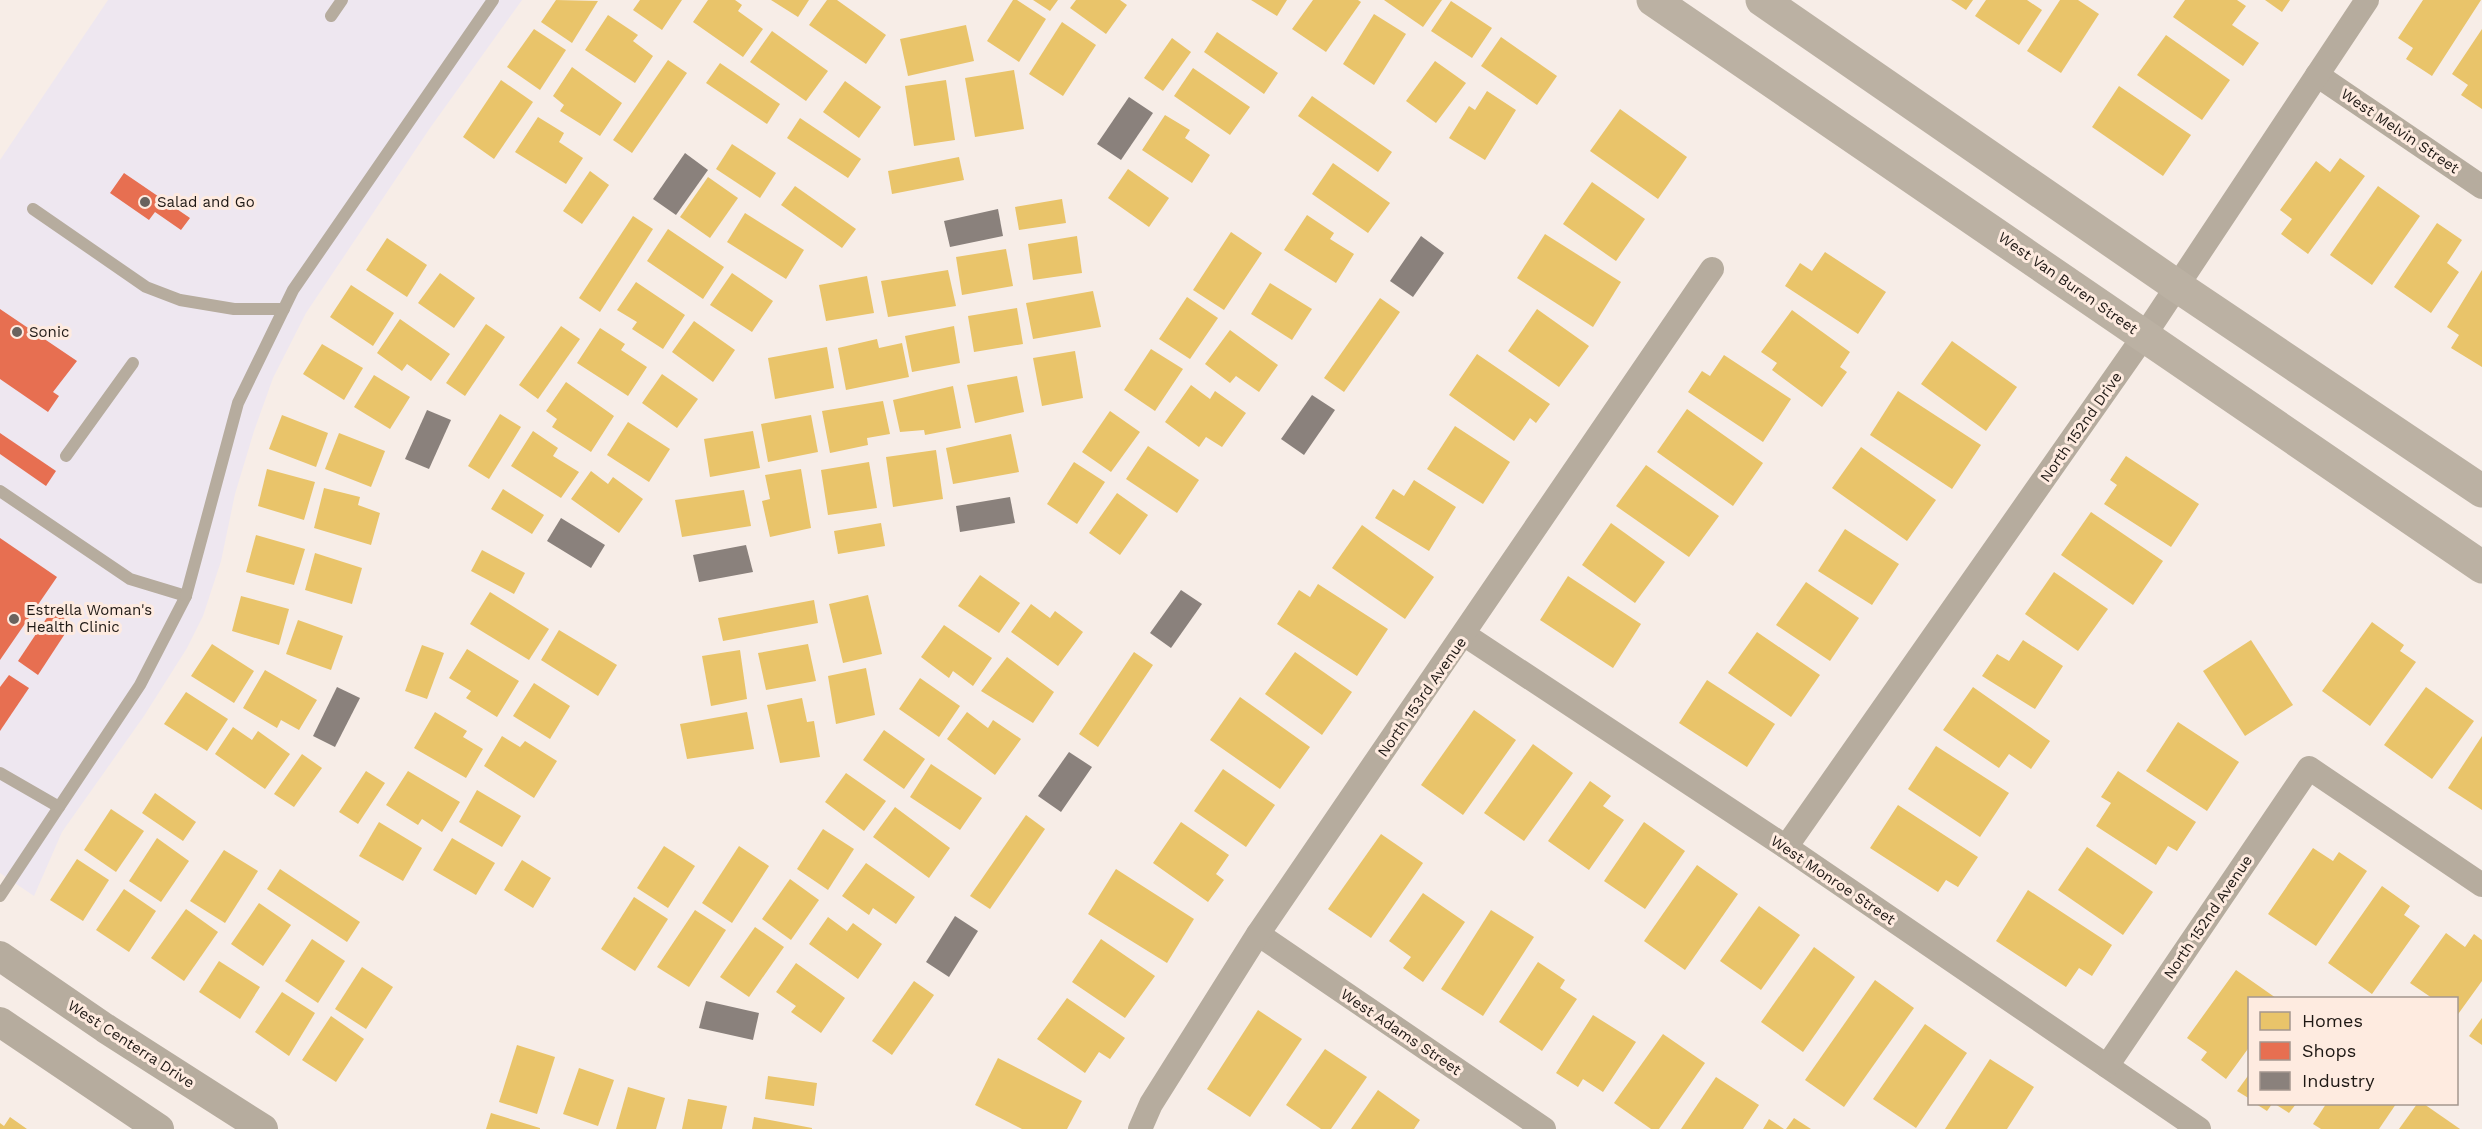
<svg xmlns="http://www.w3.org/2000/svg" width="2482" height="1129" font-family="'Work Sans',sans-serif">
<rect width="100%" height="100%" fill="#f7ede7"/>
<!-- commercial -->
<path fill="#eee7f0" d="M108 0H522L430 128 306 313 273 378 254 431 235 494 221 561 203 616 187 648 144 716 62 832 34 896 0 873V160Z"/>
<!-- homes -->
<g fill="#e9c46a">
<path d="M556 0 598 1 572 43 541 22Z"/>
<path d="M640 0H682L662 30 633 10Z"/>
<path d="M708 0H735L742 5 738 11 763 29 743 57 693 22Z"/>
<path d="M771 0H809L798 17Z"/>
<path d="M827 0H837L886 35 866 64 809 25Z"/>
<path d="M1013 0H1017L1046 19 1019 62 987 41Z"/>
<path d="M1033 0H1058L1050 11Z"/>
<path d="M1076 0H1120L1127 5 1106 34 1070 8Z"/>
<path d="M1251 0H1287L1277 16Z"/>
<path d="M1313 0H1358L1361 2 1326 52 1292 29Z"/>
<path d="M1384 0H1442L1423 27Z"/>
<path d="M1951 0H1973L1966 10Z"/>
<path d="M1986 0H2027L2042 10 2019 45 1975 16Z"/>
<path d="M2060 0H2078L2099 14 2061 73 2027 51Z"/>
<path d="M2185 0H2237L2246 6 2232 25 2259 43 2243 66 2173 17Z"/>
<path d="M2265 0H2290L2282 12Z"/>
<path d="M2423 0H2481L2432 76 2406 59 2413 48 2398 38Z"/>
<path d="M1451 1 1492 28 1472 58 1431 31Z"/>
<path d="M1374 14 1406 34 1374 85 1343 64Z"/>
<path d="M608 15 638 35 633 41 653 56 635 83 585 50Z"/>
<path d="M1062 22 1096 45 1063 96 1029 74Z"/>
<path d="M966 25 974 61 908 76 900 39Z"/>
<path d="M534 29 566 50 540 90 507 67Z"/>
<path d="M2482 29V109L2461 95 2468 85 2452 74Z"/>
<path d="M772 31 828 71 806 101 750 62Z"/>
<path d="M1217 32 1278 73 1264 94 1204 52Z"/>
<path d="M2166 35 2230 80 2202 120 2137 75Z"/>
<path d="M1501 37 1557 76 1537 105 1481 66Z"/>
<path d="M1172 38 1191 52 1163 91 1144 78Z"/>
<path d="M668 60 687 73 632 153 613 140Z"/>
<path d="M1435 61 1466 83 1436 123 1406 101Z"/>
<path d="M720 63 780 104 767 124 706 83Z"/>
<path d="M572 67 622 103 600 136 560 111 564 105 553 96Z"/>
<path d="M1193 68 1250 107 1230 135 1174 96Z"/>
<path d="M1014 70 1024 129 975 137 965 78Z"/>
<path d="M501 80 533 102 494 159 463 137Z"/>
<path d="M946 80 955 140 914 146 905 86Z"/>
<path d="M845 81 881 107 859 138 823 112Z"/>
<path d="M2119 86 2191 135 2163 176 2092 127Z"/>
<path d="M1487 91 1516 110 1485 160 1449 138 1469 106 1475 110Z"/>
<path d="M1312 96 1392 152 1378 172 1298 116Z"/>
<path d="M1620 109 1687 157 1658 199 1590 151Z"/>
<path d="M1165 115 1190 130 1185 138 1210 155 1192 183 1142 150Z"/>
<path d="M538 117 564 133 559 142 583 158 566 184 515 152Z"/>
<path d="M800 118 861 159 848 178 787 138Z"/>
<path d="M732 144 776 173 760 198 716 169Z"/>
<path d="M959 157 964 180 892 194 888 171Z"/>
<path d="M2340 158 2365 176 2308 254 2281 234 2292 219 2280 210 2316 161 2330 172Z"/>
<path d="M1333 163 1390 203 1368 233 1312 194Z"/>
<path d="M1128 169 1169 198 1149 227 1108 198Z"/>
<path d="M590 171 609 185 582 224 563 211Z"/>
<path d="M708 177 738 198 710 238 680 217Z"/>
<path d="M1592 182 1645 219 1616 261 1563 224Z"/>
<path d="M795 186 856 229 842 248 781 205Z"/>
<path d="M2378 186 2420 216 2372 285 2330 255Z"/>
<path d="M1062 199 1066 223 1019 230 1015 207Z"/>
<path d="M745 213 804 250 786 279 727 242Z"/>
<path d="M1307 215 1334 233 1330 239 1354 254 1336 283 1284 250Z"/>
<path d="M633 216 653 229 600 312 579 298Z"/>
<path d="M2437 223 2462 240 2447 263 2459 272 2431 313 2394 287Z"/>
<path d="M668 229 724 267 703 299 647 261Z"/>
<path d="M1231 232 1262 253 1224 310 1193 290Z"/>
<path d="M1545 234 1621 282 1593 327 1517 278Z"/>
<path d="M1077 236 1082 273 1033 280 1028 244Z"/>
<path d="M387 238 427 265 407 297 366 270Z"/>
<path d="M1006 249 1013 286 962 295 956 257Z"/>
<path d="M1825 252 1886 292 1858 334 1785 286 1800 263 1812 271Z"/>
<path d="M948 270 956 306 888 317 881 281Z"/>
<path d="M2482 270V367L2451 348 2459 335 2447 327Z"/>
<path d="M440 273 475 298 454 328 418 303Z"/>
<path d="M732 273 773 301 752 332 710 305Z"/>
<path d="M867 276 874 313 826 321 819 285Z"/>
<path d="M636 282 685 315 663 349 632 329 637 322 617 310Z"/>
<path d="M1270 283 1312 309 1292 340 1251 314Z"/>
<path d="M351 285 394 313 373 346 330 317Z"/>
<path d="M1093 291 1101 327 1033 339 1026 303Z"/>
<path d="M1187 297 1218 318 1190 359 1159 339Z"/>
<path d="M1380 298 1400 312 1344 392 1324 378Z"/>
<path d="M1017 308 1023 344 974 352 968 316Z"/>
<path d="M1537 309 1589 346 1559 387 1508 351Z"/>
<path d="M1792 310 1850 352 1840 367 1847 372 1822 407 1772 370 1777 363 1761 352Z"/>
<path d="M400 319 450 354 431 381 407 364 402 371 377 353Z"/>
<path d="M694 321 735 350 713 382 672 352Z"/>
<path d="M486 324 505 337 465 396 446 383Z"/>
<path d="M561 326 580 339 538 399 519 385Z"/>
<path d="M954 326 960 363 912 372 905 336Z"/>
<path d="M600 328 625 344 621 350 647 367 628 396 577 363Z"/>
<path d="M1230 330 1278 365 1259 392 1236 376 1230 383 1205 364Z"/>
<path d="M877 339 879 348 902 343 909 377 846 390 838 348Z"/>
<path d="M1952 341 2017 387 1986 431 1921 384Z"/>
<path d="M322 344 363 368 344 400 303 374Z"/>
<path d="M827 347 834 388 775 399 768 358Z"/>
<path d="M1151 349 1183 369 1155 411 1124 390Z"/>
<path d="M1075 351 1083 398 1042 406 1033 358Z"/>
<path d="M1477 354 1550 404 1536 423 1530 418 1514 441 1449 395Z"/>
<path d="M1724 355 1791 399 1763 442 1688 392 1702 371 1710 376Z"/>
<path d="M662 374 698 399 677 428 642 403Z"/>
<path d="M374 375 410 397 390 429 354 407Z"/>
<path d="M1017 376 1024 412 975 423 967 385Z"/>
<path d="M566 382 614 416 591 452 552 427 557 419 546 411Z"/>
<path d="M1191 385 1210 399 1215 391 1246 413 1222 447 1206 437 1199 447 1165 422Z"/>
<path d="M953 386 961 428 925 435 924 430 900 432 893 400Z"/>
<path d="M1898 391 1981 445 1952 489 1870 435Z"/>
<path d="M883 401 890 434 867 438 868 445 830 453 822 411Z"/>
<path d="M1687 409 1763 463 1733 506 1657 452Z"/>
<path d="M1110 411 1140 432 1111 472 1082 452Z"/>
<path d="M500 414 521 427 489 479 468 466Z"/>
<path d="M282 415 328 433 316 467 269 449Z"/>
<path d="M811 415 818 452 768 462 761 424Z"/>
<path d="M628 422 670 449 649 482 607 455Z"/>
<path d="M1455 426 1510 462 1483 504 1427 469Z"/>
<path d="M533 431 558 448 553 456 579 472 561 498 511 466Z"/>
<path d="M753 431 760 468 710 477 704 439Z"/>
<path d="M339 433 385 451 371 487 325 469Z"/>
<path d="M1011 434 1019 472 953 484 946 448Z"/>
<path d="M1148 446 1199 480 1177 513 1126 479Z"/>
<path d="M1861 447 1936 500 1907 541 1832 488Z"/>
<path d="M936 450 943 499 893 507 886 457Z"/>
<path d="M2126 456 2199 504 2171 547 2104 504 2117 485 2110 480Z"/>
<path d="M869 462 877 508 828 515 821 470Z"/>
<path d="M1074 462 1105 482 1077 524 1047 504Z"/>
<path d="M1646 465 1719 516 1689 557 1616 506Z"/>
<path d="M267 469 315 482 304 520 258 506Z"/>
<path d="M801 469 811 528 770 537 762 501 770 499 765 475Z"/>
<path d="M591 471 608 484 613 477 643 499 619 533 571 499Z"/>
<path d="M1414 480 1456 507 1429 551 1375 518 1393 489 1404 496Z"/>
<path d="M324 488 360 497 358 505 380 513 371 545 314 528Z"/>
<path d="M503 489 544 515 532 534 491 509Z"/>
<path d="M744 490 751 526 682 537 675 500Z"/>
<path d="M1117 493 1148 515 1120 555 1089 533Z"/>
<path d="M2091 512 2163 561 2133 605 2061 555Z"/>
<path d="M881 523 885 546 838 554 834 531Z"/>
<path d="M1611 523 1665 562 1635 603 1582 565Z"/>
<path d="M1362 525 1434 577 1405 619 1332 568Z"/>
<path d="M1845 529 1899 564 1872 605 1818 571Z"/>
<path d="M256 535 305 549 294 585 246 572Z"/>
<path d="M482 550 525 573 514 594 471 571Z"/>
<path d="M315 553 362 568 352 604 305 590Z"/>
<path d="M2054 572 2108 609 2078 651 2025 614Z"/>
<path d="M980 575 1020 603 999 633 958 606Z"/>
<path d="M1568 576 1641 624 1613 668 1540 620Z"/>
<path d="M1806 582 1859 618 1830 661 1776 625Z"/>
<path d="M1318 584 1388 629 1357 676 1277 624 1299 590 1310 597Z"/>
<path d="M490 592 549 629 529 660 470 624Z"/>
<path d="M868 595 882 654 843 663 829 604Z"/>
<path d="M241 596 289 609 279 645 232 631Z"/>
<path d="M814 600 818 623 723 641 718 618Z"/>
<path d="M1031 604 1050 618 1055 611 1083 632 1058 666 1011 632Z"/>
<path d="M298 620 343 636 331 670 286 654Z"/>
<path d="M2372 622 2404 645 2400 651 2416 662 2370 726 2322 691Z"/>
<path d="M944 625 992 658 973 686 953 671 949 678 921 657Z"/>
<path d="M559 630 617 665 598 696 541 660Z"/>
<path d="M1757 632 1820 675 1791 717 1728 673Z"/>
<path d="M2023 640 2063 666 2035 709 1982 676 1997 654 2009 661Z"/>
<path d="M2251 640 2293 705 2245 736 2203 671Z"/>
<path d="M212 644 254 671 234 703 191 676Z"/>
<path d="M808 644 816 681 766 690 758 653Z"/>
<path d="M422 645 444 653 427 699 405 691Z"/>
<path d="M467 649 519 681 497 717 466 698 471 691 449 678Z"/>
<path d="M740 650 747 699 711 706 702 656Z"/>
<path d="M1134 652 1153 665 1098 747 1079 734Z"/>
<path d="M1295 652 1352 692 1322 735 1265 694Z"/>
<path d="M1007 657 1054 692 1033 723 981 691Z"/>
<path d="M866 668 875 715 836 724 828 676Z"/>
<path d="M265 670 317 700 299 730 281 720 277 728 243 708Z"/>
<path d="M920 678 960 706 939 737 899 709Z"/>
<path d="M1707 680 1775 724 1747 767 1679 723Z"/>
<path d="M534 683 570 706 550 739 513 716Z"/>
<path d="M1973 687 2050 741 2031 769 2009 754 1999 768 1943 730Z"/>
<path d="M2426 687 2474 721 2432 779 2384 745Z"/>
<path d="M186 692 228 719 207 751 164 724Z"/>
<path d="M1240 697 1310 747 1280 789 1210 740Z"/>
<path d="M802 698 807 722 814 721 820 757 780 763 767 705Z"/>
<path d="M1474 710 1516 740 1463 815 1421 785Z"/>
<path d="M435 712 467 731 463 737 483 749 466 778 414 748Z"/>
<path d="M747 712 754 749 687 759 680 724Z"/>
<path d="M967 712 988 728 993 720 1021 739 995 775 947 739Z"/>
<path d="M2178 722 2239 762 2207 811 2146 771Z"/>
<path d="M233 727 252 740 258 731 290 754 265 789 215 754Z"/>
<path d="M884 730 925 759 904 789 863 760Z"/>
<path d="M502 736 520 747 525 741 557 761 534 798 484 766Z"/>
<path d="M2482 736V810L2448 788Z"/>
<path d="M1533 744 1573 773 1524 841 1484 813Z"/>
<path d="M1936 746 2009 793 1980 837 1908 789Z"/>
<path d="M302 754 322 768 294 807 274 794Z"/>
<path d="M931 764 982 798 960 830 910 797Z"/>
<path d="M1223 769 1275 805 1246 847 1194 811Z"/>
<path d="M366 771 385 783 358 824 339 812Z"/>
<path d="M408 771 460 802 442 832 422 819 418 825 386 805Z"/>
<path d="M2118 771 2196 822 2177 851 2168 846 2156 865 2096 826 2111 803 2101 797Z"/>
<path d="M846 773 886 801 864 831 825 802Z"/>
<path d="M1590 781 1611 796 1603 806 1624 820 1589 870 1548 841Z"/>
<path d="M477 790 521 816 502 847 459 822Z"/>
<path d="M155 793 196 822 183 841 142 813Z"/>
<path d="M1898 805 1978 857 1958 887 1946 880 1938 892 1870 848Z"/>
<path d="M895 807 950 848 929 878 873 837Z"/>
<path d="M111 809 144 831 116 872 84 850Z"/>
<path d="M1026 815 1045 829 990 909 970 896Z"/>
<path d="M379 822 422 848 403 881 359 856Z"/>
<path d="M1181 822 1229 855 1216 874 1224 880 1208 902 1153 863Z"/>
<path d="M1644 822 1685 851 1645 909 1604 881Z"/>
<path d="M823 829 854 849 828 890 797 869Z"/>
<path d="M1381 834 1423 863 1371 938 1328 909Z"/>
<path d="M157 838 189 861 161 902 129 881Z"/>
<path d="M452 838 495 863 476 895 433 870Z"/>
<path d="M664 846 695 866 668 908 637 888Z"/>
<path d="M739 846 769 866 732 923 702 903Z"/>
<path d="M2087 847 2153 892 2123 935 2058 890Z"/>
<path d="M2313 848 2333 861 2339 852 2367 871 2316 946 2268 914Z"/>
<path d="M224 850 258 871 225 923 190 901Z"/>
<path d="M77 859 109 880 83 921 50 900Z"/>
<path d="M522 860 551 878 533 908 504 890Z"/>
<path d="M866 863 915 897 896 924 873 908 869 915 842 896Z"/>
<path d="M1697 865 1738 894 1685 970 1644 941Z"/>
<path d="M280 869 360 922 347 942 267 889Z"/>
<path d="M1116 869 1194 919 1167 963 1088 914Z"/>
<path d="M790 879 819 900 791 940 762 919Z"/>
<path d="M2382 886 2410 906 2404 915 2420 926 2372 994 2328 963Z"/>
<path d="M124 889 156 911 129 952 96 930Z"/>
<path d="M2028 890 2112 945 2092 976 2079 968 2066 987 1996 941Z"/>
<path d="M1423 893 1465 922 1423 982 1403 968 1411 957 1389 941Z"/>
<path d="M634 897 668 919 635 971 601 949Z"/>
<path d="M259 903 291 925 263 966 231 944Z"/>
<path d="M1759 906 1800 935 1761 990 1720 961Z"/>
<path d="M186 909 218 932 184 981 151 958Z"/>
<path d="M695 910 726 930 689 987 657 967Z"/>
<path d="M1491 910 1534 937 1483 1016 1441 989Z"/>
<path d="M828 917 847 931 853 923 882 944 858 979 809 944Z"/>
<path d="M755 927 784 947 749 997 720 977Z"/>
<path d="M2446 933 2465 947 2474 934 2482 940V981L2456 1017V998H2432L2410 983Z"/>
<path d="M312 939 345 961 318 1003 285 981Z"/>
<path d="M1101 939 1155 976 1125 1018 1072 982Z"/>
<path d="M1814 947 1855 977 1803 1052 1761 1022Z"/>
<path d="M219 961 260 987 240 1019 199 992Z"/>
<path d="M1538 962 1565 980 1560 988 1577 999 1542 1051 1499 1022Z"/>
<path d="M796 963 845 998 821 1033 791 1012 796 1006 776 992Z"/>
<path d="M362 967 393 987 366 1029 335 1009Z"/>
<path d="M2236 970 2276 998H2250V1046L2226 1079 2201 1060 2207 1052 2187 1038Z"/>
<path d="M1875 980 1914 1008 1844 1107 1805 1080Z"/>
<path d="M914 981 934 995 892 1055 872 1041Z"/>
<path d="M282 992 315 1013 289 1056 255 1032Z"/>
<path d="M1067 998 1125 1038 1110 1059 1099 1052 1085 1073 1037 1039Z"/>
<path d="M1258 1010 1302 1039 1250 1117 1207 1089Z"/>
<path d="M1593 1015 1636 1042 1603 1092 1583 1079 1578 1087 1556 1073Z"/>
<path d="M331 1016 364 1039 336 1082 302 1060Z"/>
<path d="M2482 1018V1045L2469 1036Z"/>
<path d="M1925 1024 1967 1053 1916 1128 1873 1099Z"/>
<path d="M1663 1034 1705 1063 1659 1129H1651L1614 1103Z"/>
<path d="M517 1045 555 1057 537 1114 499 1102Z"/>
<path d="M1325 1049 1367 1077 1331 1129H1321L1286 1105Z"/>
<path d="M998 1058 1082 1101 1067 1129H1022L975 1105Z"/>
<path d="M1990 1059 2034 1087 2007 1129H1945Z"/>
<path d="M579 1068 614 1080 598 1126 563 1114Z"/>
<path d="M2250 1073V1099L2237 1091Z"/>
<path d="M768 1076 817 1083 814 1106 765 1099Z"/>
<path d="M1716 1077 1759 1105 1743 1129H1681Z"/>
<path d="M628 1087 665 1098 656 1129H616Z"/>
<path d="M1378 1090 1420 1120 1414 1129H1351Z"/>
<path d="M688 1099 727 1106 722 1129H682Z"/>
<path d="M2256 1104H2272L2267 1111Z"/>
<path d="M2275 1104H2296L2289 1113Z"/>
<path d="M2326 1104H2396L2379 1129H2321L2313 1124Z"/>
<path d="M2417 1104H2424L2460 1129H2399Z"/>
<path d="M491 1113 540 1128V1129H486Z"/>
<path d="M10 1117 27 1129H0V1123L4 1126Z"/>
<path d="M754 1117 812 1128V1129H752Z"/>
<path d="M1794 1118 1811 1129H1786Z"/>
<path d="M1769 1119 1784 1129H1763Z"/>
</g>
<!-- shops -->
<g fill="#e76f51">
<path d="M124 173 190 218 181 230 155 212 149 220 110 193Z"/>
<path d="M0 309 77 361 53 392 59 396 48 412 0 379Z"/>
<path d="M0 433 56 471 46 486 0 454Z"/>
<path d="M0 538 57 577 0 660Z"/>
<path d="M52 610 72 623 38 675 18 661Z"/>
<path d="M9 675 29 688 0 731V687Z"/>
</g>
<!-- industry -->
<g fill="#8a817c">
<path d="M1129 97 1153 113 1121 160 1097 144Z"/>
<path d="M685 153 708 170 676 215 653 199Z"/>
<path d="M998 209 1003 236 950 247 944 221Z"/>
<path d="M1421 236 1444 253 1413 297 1390 281Z"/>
<path d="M1312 395 1335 410 1304 455 1281 439Z"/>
<path d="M427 410 451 420 429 469 405 459Z"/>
<path d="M1010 497 1015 523 960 532 956 506Z"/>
<path d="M561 518 605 545 591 568 547 541Z"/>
<path d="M746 545 753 572 699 582 693 555Z"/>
<path d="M1181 590 1202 604 1171 648 1150 633Z"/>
<path d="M337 687 360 698 335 747 313 736Z"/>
<path d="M1069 752 1092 767 1061 812 1038 796Z"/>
<path d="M955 916 978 931 949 977 926 962Z"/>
<path d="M706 1001 759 1013 753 1040 699 1028Z"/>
</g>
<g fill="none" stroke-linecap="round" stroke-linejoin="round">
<!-- service -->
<g stroke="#b6ac9e" stroke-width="12">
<path d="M331 16 342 0"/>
<path d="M33 209 146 287 180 300 234 309H284"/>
<path d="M66 456 133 363"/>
<path d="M0 491 130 579 186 596 140 685 0 896"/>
<path d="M186 596 238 403 293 290 493 0"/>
<path d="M0 773 59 807"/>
</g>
<!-- minor -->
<g stroke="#b6ac9e" stroke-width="24">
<path d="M2317 75 2482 187"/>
<path d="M1465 635 1786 847 2199 1129"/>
<path d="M1786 847 2144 336 2367 0"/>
<path d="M1258 934 1544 1129"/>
<path d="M2107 1066 2309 768 2482 885"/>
<path d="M1140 1129 1151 1104 1258 934 1712 269"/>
</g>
<!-- tertiary -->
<g stroke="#b6ac9e" stroke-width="30">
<path d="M0 956 105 1028 263 1129"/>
<path d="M0 1022 159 1129"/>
</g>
<!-- primary -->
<g stroke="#bbb1a3" stroke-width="33">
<path d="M1653 0 2482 567"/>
<path d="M1762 0 2177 286 2482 491"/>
</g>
</g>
<!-- markers -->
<g fill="#6a635e" stroke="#feebe0" stroke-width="2">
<circle cx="145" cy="202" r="6"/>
<circle cx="17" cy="332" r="6"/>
<circle cx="14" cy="619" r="6"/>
</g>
<g text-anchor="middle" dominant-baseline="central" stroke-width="6" stroke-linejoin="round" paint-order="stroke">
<!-- street labels -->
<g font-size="15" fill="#1e1814" stroke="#feebe0">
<text transform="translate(2400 131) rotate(34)">West Melvin Street</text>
<text transform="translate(2068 283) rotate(35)">West Van Buren Street</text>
<text transform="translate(2081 427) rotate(-55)">North 152nd Drive</text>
<text transform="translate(1422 697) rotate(-55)">North 153rd Avenue</text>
<text transform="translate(1833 880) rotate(34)">West Monroe Street</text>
<text transform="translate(2208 917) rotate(-56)">North 152nd Avenue</text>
<text transform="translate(1401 1032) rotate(34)">West Adams Street</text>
<text transform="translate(131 1044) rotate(33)">West Centerra Drive</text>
</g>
<!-- poi labels -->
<g font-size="15" fill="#1e1814" stroke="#feebe0" text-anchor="start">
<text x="157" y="202">Salad and Go</text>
<text x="29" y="332">Sonic</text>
<text x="26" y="610">Estrella Woman's<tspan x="26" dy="17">Health Clinic</tspan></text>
</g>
</g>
<!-- legend -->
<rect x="2248" y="997" width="210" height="108" fill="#feebe0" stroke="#a4978e" stroke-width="1.5"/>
<rect x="2260" y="1012" width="30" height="18" fill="#e9c46a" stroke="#a4978e" stroke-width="1.5"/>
<text x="2302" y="1027" font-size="18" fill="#1e1814">Homes</text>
<rect x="2260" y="1042" width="30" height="18" fill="#e76f51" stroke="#a4978e" stroke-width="1.5"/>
<text x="2302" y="1057" font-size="18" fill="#1e1814">Shops</text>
<rect x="2260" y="1072" width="30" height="18" fill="#8a817c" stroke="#a4978e" stroke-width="1.5"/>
<text x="2302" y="1087" font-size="18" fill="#1e1814">Industry</text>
</svg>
